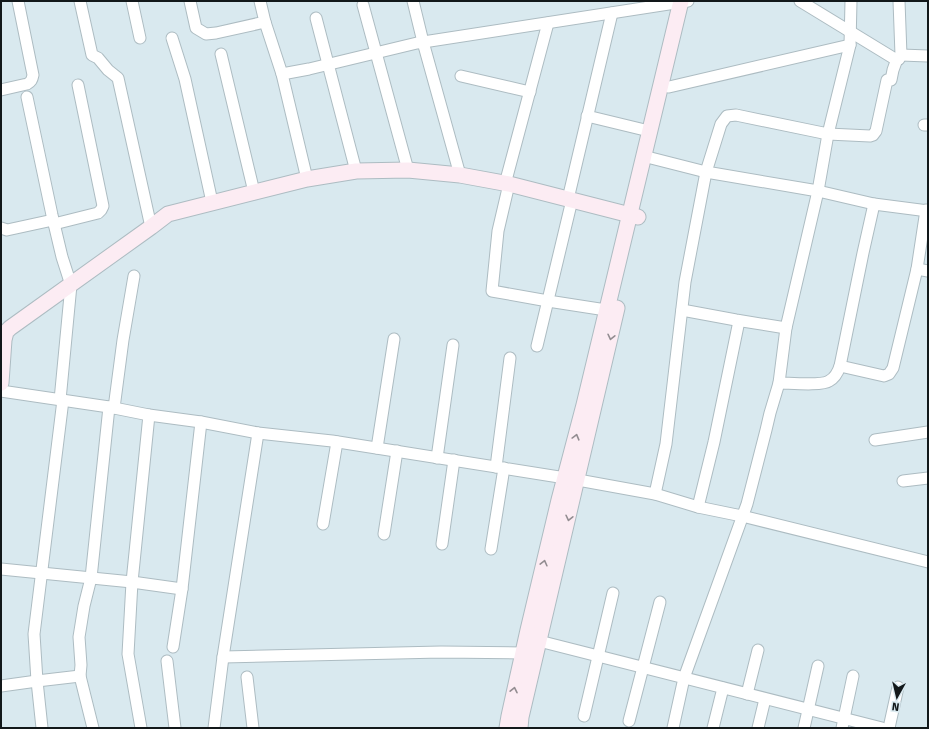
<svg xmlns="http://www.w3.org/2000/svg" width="929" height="729" font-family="'Fira Sans',sans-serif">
<rect width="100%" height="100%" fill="#d9e9ef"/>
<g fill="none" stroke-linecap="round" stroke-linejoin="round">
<!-- street casing -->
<g stroke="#adbcc2" stroke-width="13">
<g id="street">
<path d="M80 1 92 55 98 58 108 70 118 78 151 227"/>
<path d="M132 1 140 38"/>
<path d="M190 1 196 28 206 34 216 33 265 22 260 1"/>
<path d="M413 1 423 42 460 175"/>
<path d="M800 1 895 59H899L901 55 899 1"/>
<path d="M363 5 408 170"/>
<path d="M316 18 356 171"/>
<path d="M265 22 282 74 307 179"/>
<path d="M172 38 185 79 212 202"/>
<path d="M221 54 254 192"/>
<path d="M901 55 928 56"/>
<path d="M282 74 309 69 417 43 688 1"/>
<path d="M461 76 530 92"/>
<path d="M891 80 893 70 897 59"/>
<path d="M669 87 850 45"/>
<path d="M1 90 27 84C31 82 32 80 33 75L18 1"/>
<path d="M27 97 52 215 62 257 71 285 60 400"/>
<path d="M587 116 649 131"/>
<path d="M924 125H928"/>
<path d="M643 156 706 172 818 191 874 204 928 211"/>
<path d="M505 184 548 23"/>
<path d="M509 184 498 231 492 291 548 301 606 310"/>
<path d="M568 199 612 13"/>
<path d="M54 224 98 213 101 210 103 206 78 85"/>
<path d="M1 228 7 230 53 220"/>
<path d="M917 269 928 271"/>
<path d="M682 310 736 320 786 328"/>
<path d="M537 346 572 200"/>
<path d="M840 366 884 376 889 374 893 368 917 269 926 210"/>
<path d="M779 383C789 383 822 386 829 381 835 378 838 372 840 366L863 253 874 204"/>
<path d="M1 391 109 407 149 415 201 422 258 433 332 441 578 480 655 494 698 507 742 516 928 562"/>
<path d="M114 408 123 340 134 276"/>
<path d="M875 440 928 432"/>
<path d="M377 448 394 339"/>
<path d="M437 458 453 345"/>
<path d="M496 467 510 358"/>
<path d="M903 481 928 478"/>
<path d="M655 494 666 444 685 282 706 172 721 124 727 116 736 115 828 134 870 136 873 135 876 131 887 80"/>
<path d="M698 507 714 442 739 321"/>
<path d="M323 524 337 442"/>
<path d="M384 534 397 451"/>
<path d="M442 544 454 460"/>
<path d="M491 549 504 468"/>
<path d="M1 569 132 582 182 589"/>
<path d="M539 641 882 728"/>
<path d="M173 647 182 589 201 422"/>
<path d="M223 657 441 652 523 653"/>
<path d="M167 661 175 728"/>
<path d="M247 677 253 728"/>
<path d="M1 686 37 681 80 676"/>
<path d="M747 694 758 650"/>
<path d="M584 716 613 593"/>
<path d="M629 721 660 602"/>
<path d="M42 728 37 681 34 634 63 400"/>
<path d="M93 728 80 676 81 665 79 637 84 606 91 578 109 407"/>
<path d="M141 728 128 654 132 582 149 415"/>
<path d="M214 728 223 657 258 433"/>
<path d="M673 728 684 678 747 504 766 430 770 413 779 383 786 328 818 191 828 134 850 45 851 1"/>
<path d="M713 728 723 688"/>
<path d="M758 728 765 699"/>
<path d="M804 728 818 666"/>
<path d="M842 728 853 676"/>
<path d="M889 728 898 687"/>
</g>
</g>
<!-- secondary casing -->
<g stroke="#adbcc2" stroke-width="17">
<g id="secondary">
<path d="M1 383 4 340 6 332 10 328 151 227 168 214 307 179 356 171 408 170 460 175 509 184 638 217"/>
<path d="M507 728 509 716 528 630 559 500 584 405 681 1"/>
<path d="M520 728 521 717 617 308"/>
</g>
</g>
<!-- street -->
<use href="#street" stroke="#fff" stroke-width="11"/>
<!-- secondary -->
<use href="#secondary" stroke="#fcecf3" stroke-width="15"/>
</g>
<!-- one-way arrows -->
<defs><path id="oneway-chevron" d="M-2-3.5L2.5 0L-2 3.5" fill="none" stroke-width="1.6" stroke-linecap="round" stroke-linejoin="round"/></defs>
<g stroke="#938d91">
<use href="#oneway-chevron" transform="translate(611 337) rotate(103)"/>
<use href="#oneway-chevron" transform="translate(576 437) rotate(-75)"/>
<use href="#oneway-chevron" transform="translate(569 518) rotate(103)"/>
<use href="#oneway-chevron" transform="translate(544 563) rotate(-76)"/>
<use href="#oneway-chevron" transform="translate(514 690) rotate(-78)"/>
</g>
<!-- border -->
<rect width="929" height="729" fill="none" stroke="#12181a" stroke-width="4"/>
<!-- north arrow -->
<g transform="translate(897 697) rotate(188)" stroke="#d9e9ef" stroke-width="3" paint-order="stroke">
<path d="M0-3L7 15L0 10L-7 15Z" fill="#12181a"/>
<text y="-6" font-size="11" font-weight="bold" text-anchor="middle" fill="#12181a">N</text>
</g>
</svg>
